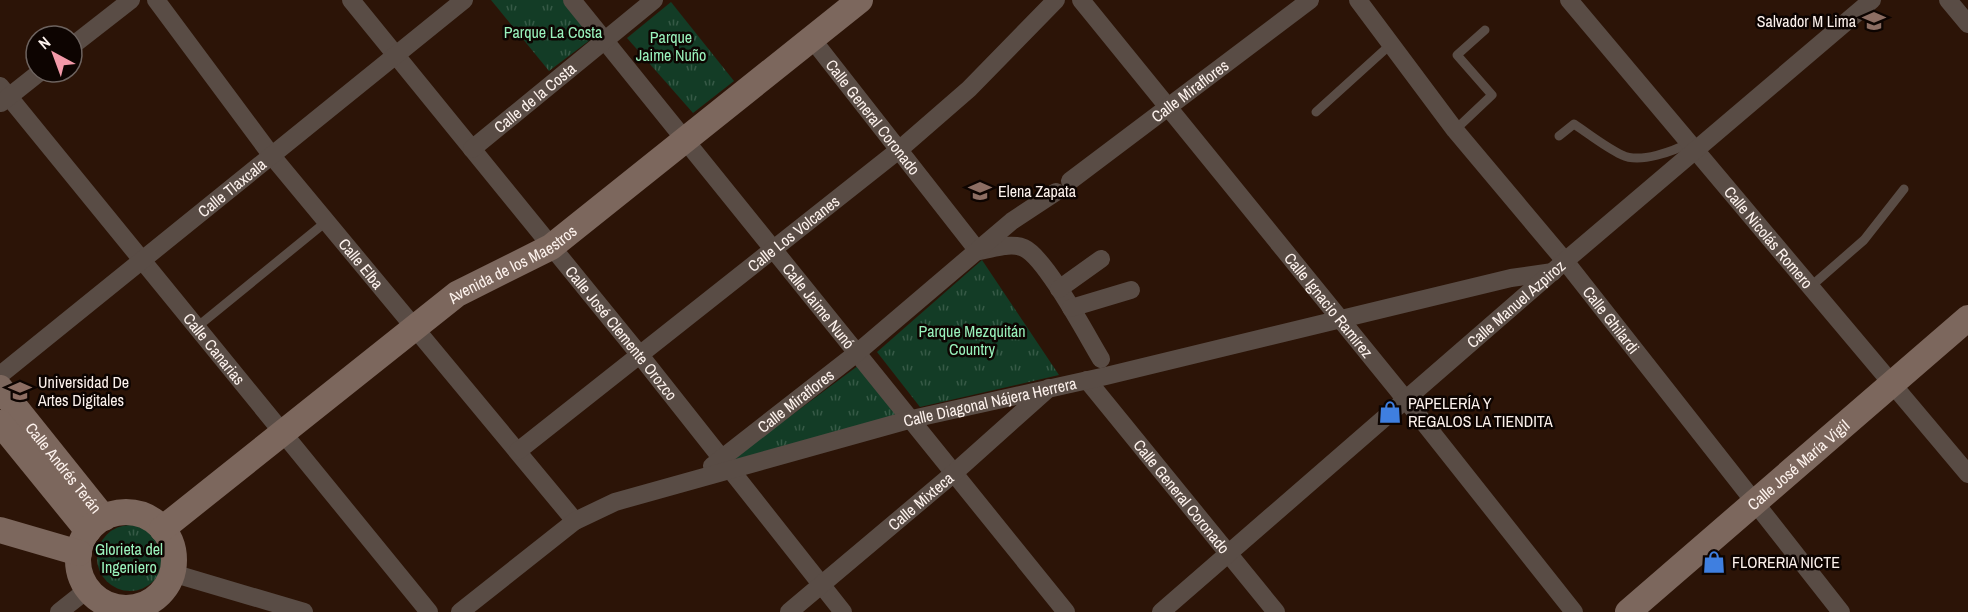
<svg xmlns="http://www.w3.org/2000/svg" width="1968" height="612" font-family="'Archivo Narrow',sans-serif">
<defs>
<pattern id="park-tufts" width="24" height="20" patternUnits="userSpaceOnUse" patternTransform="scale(1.5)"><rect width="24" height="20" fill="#133c26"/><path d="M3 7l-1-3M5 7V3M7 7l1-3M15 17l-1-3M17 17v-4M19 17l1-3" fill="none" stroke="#365946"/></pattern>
</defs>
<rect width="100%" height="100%" fill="#2c1407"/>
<!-- park -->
<g fill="url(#park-tufts)">
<path d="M491 0H563L594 37 549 71Z"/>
<path d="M671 2 734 81 693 113 627 38Z"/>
<path d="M982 260 1059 375 920 407 877 352Z"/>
<path d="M859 365 900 415 730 461Z"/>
<circle cx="130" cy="558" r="33"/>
</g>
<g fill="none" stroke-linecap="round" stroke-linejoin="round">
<!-- lane -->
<g stroke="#594c45" stroke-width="9">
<path d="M1316 112 1390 45"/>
<path d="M1455 130 1492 95 1457 55 1485 30"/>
<path d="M1559 136 1574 124C1589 134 1605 147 1622 155 1640 164 1674 151 1691 142"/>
<path d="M1809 288 1864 240 1904 189"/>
<path d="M197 327 327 221"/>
<path d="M117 607V612"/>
</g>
<!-- street -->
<g stroke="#594c45" stroke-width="18">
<path id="s1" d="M156 0 272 156 575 521"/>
<path id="s2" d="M351 0 639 354 843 612"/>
<path id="s3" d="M572 0 1066 612"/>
<path id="s4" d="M1081 0 1406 400 1574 612"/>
<path id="s5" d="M1358 0 1455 130 1565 261 1841 612"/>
<path id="s6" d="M1569 0 1968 474"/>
<path d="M1948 0 1968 24"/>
<path id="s7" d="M812 39 978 251"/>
<path d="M72 46 131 0"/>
<path id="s8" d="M0 86 429 612"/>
<path d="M1 103 40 72"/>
<path id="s9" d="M472 149 654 0"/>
<path id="s10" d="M1070 181 1310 0"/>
<path d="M978 251C992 249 1011 242 1024 248 1046 258 1087 336 1101 359"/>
<path d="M1059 289 1101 259"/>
<path d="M1071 308 1131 290"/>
<path id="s11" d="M0 375 464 0"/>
<path id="s12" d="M1087 380 1276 612"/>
<path id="s13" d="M518 451 900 149 969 89 1056 0"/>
<path id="s14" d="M712 466 858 352 1012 221 1056 192"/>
<path d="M172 573 304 612"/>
<path d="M59 612 88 589"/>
<path id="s15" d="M460 612 575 521 615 502 912 419 1106 376 1511 278 1553 272"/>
<path id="s16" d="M789 612 954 473 1049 388"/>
<path id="s17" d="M1161 612 1565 261 1872 0"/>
</g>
<!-- secondary -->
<g stroke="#7c675d" stroke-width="26">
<path id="s18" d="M0 388 104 518"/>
<path d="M0 423 88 531"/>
<circle cx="126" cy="560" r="48"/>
<path id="s19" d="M162 529 457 294 551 247 860 0"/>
<path d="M0 530 79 553"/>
<path id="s20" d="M1628 612 1968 318"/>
</g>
</g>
<!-- icons -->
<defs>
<g id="school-bare" transform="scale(1.8)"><path d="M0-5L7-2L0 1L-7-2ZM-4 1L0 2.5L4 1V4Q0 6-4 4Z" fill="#8d6e63" stroke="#0d0401" stroke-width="2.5" paint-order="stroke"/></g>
<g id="university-bare" transform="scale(1.8)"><path d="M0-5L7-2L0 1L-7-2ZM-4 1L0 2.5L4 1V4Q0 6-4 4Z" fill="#8d6e63" stroke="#0d0401" stroke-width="2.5" paint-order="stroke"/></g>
<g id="shop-bare" transform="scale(1.8)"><path d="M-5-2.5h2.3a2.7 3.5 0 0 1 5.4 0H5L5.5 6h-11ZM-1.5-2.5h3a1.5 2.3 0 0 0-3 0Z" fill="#3f7fe0" stroke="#0d0401" stroke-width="2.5" paint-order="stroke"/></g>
</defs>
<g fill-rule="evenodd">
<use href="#school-bare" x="1874" y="21"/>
<use href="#school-bare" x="980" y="191"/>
<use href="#university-bare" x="20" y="391"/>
<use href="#shop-bare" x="1390" y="412"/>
<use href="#shop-bare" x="1714" y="562"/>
</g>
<g text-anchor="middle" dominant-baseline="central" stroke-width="5" stroke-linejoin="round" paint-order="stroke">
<!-- poi labels -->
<g font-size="16" fill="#fdf2ed" stroke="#0d0401" text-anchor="start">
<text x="1856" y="21" text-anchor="end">Salvador M Lima</text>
<text x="998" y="191">Elena Zapata</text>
<text x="38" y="382">Universidad De<tspan x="38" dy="18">Artes Digitales</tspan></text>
<text x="1408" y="403">PAPELERÍA Y<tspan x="1408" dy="18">REGALOS LA TIENDITA</tspan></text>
<text x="1732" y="562">FLORERIA NICTE</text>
</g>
<!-- park labels -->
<g font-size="16" fill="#99f2bc" stroke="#0d0401">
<text x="553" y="32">Parque La Costa</text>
<text x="671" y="37">Parque<tspan x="671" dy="18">Jaime Nuño</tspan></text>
<text x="972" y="331">Parque Mezquitán<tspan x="972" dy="18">Country</tspan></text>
<text x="129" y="549">Glorieta del<tspan x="129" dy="18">Ingeniero</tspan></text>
</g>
<!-- street labels -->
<g font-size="16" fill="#fdf2ed" stroke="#0d0401">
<text stroke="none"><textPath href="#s10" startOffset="150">Calle Miraflores</textPath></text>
<text stroke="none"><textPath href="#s9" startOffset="81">Calle de la Costa</textPath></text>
<text stroke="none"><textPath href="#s7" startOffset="99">Calle General Coronado</textPath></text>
<text stroke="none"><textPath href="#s11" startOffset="298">Calle Tlaxcala</textPath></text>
<text stroke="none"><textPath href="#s13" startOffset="351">Calle Los Volcanes</textPath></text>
<text stroke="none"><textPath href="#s6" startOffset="310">Calle Nicolás Romero</textPath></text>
<text stroke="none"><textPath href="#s1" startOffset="334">Calle Elba</textPath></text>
<text stroke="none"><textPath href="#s19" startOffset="440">Avenida de los Maestros</textPath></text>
<text stroke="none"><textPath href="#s3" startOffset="393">Calle Jaime Nunó</textPath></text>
<text stroke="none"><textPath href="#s4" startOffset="393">Calle Ignacio Ramírez</textPath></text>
<text stroke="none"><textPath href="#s17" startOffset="470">Calle Manuel Azpiroz</textPath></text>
<text stroke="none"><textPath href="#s5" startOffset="408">Calle Ghilardi</textPath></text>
<text stroke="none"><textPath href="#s2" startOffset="429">Calle José Clemente Orozco</textPath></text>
<text stroke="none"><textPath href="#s8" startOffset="339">Calle Canarias</textPath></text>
<text stroke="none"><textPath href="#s14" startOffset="106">Calle Miraflores</textPath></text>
<text stroke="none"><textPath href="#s15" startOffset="579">Calle Diagonal Nájera Herrera</textPath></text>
<text stroke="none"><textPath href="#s20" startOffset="225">Calle José María Vigil</textPath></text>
<text stroke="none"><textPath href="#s18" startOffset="102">Calle Andrés Terán</textPath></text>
<text stroke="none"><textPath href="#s12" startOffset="150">Calle General Coronado</textPath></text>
<text stroke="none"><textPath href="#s16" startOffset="172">Calle Mixteca</textPath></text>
</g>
</g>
<!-- north arrow -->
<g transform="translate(54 54) rotate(319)"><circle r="28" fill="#0d0401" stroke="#6d635f" stroke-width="1.5"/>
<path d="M0-4.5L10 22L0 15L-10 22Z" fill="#f39aa9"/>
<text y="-9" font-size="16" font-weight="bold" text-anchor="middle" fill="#fdf2ed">N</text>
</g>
</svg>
